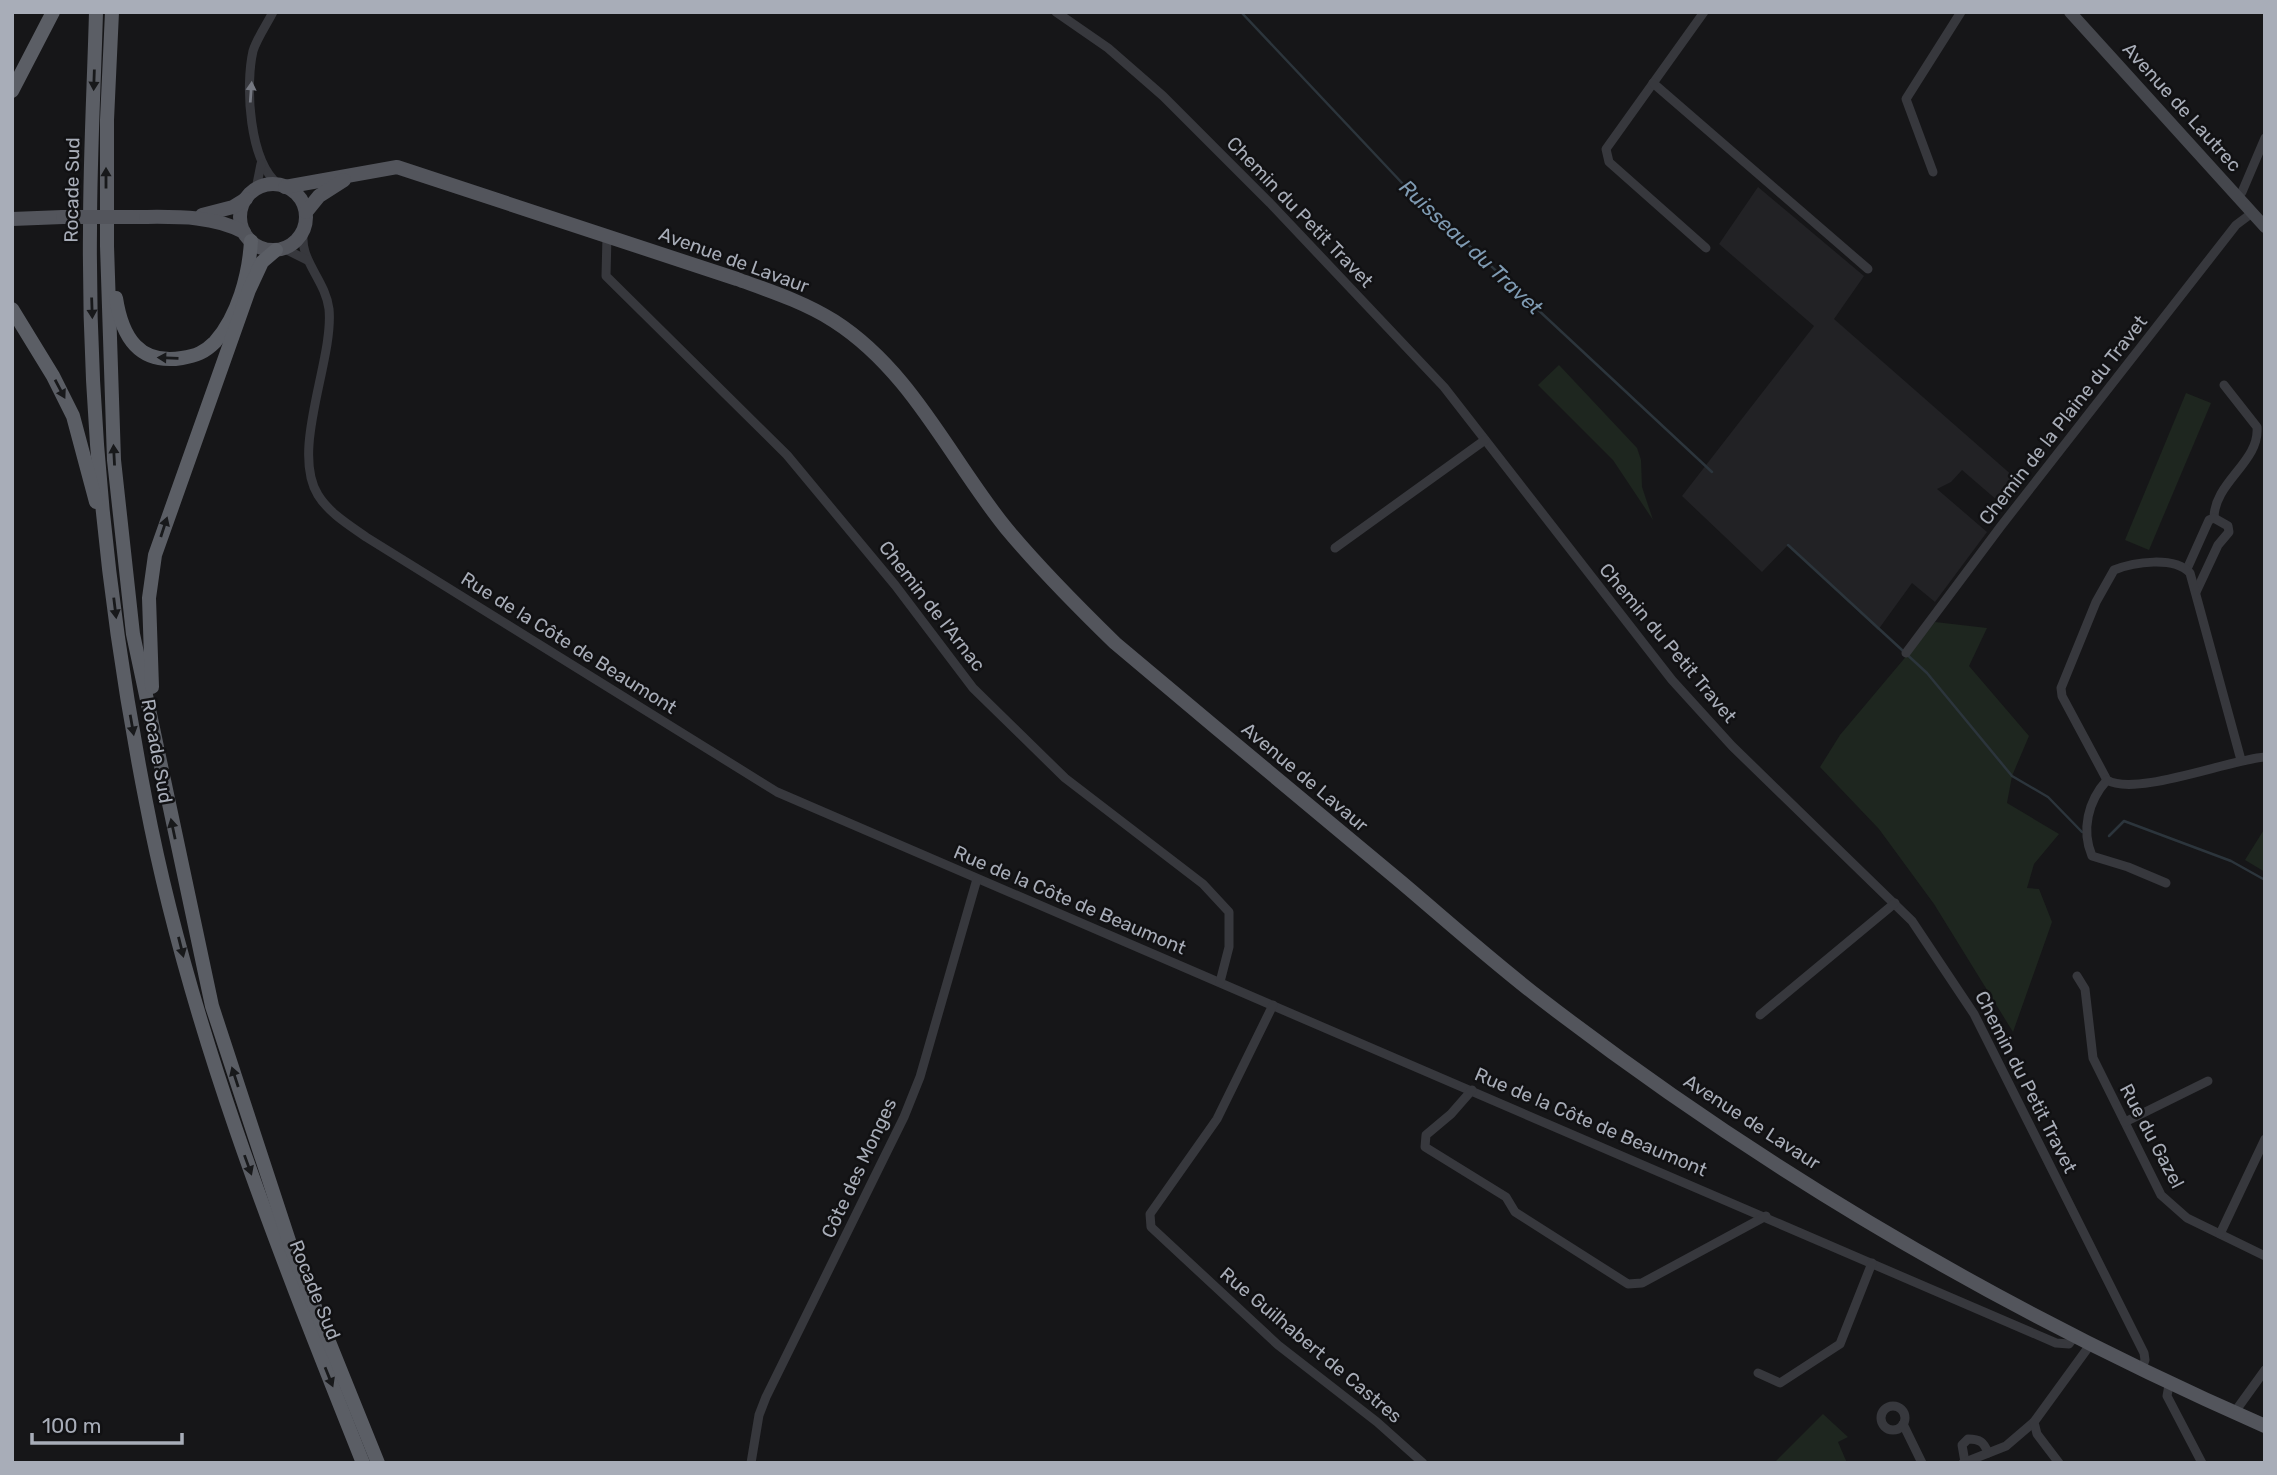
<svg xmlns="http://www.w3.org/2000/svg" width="2277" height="1475" font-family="Rubik,sans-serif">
<rect width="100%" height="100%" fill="#161618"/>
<!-- built -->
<path fill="#222225" d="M1758 187 1864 276 1834 319 2022 484 2005 507 1962 470 1951 482 1937 489 1987 532 1935 602 1912 583 1878 630 1788 545 1762 572 1682 496 1814 326 1719 244Z"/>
<!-- green -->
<g fill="#1e261f">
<path d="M1559 365 1637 448 1641 460 1642 487 1653 520 1613 460 1538 385Z"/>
<path d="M2186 393 2211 403 2149 550 2125 540Z"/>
<path d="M1935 622 1987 628 1969 666 2029 736 2012 776 2007 803 2059 834 2034 864 2027 888 2039 889 2052 922 2013 1032 1934 904 1879 829 1820 767 1840 735Z"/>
<path d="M2265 828V872L2245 860Z"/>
<path d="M1823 1414 1848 1437 1838 1442 1847 1463H1774Z"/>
</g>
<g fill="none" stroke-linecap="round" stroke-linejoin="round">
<!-- stream -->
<g stroke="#2c353c" stroke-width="2.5">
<path d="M1241 12 1403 184 1712 472"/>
<path d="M1788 545 1927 673 2012 776 2048 797 2082 832"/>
<path d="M2109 836 2124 821 2231 861 2265 880"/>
</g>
<!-- minor -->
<g stroke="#37383d" stroke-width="9">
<path d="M273 12C267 24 257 38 253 51 245 86 249 162 279 185"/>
<path d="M1056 12 1108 48 1163 96 1270 203 1444 387 1672 680 1732 746 1912 921 1974 1014 2144 1353 2145 1360 2141 1371"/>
<path d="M1704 12 1606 149 1609 162 1706 248"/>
<path d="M1653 83 1868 269"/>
<path d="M1933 172 1906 99 1961 12"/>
<path d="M256 189 261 164"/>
<path d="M2237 197 2242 192 2265 138"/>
<path d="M304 229C297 259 325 278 329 309 334 360 290 450 318 495 329 513 349 525 366 537L777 792 2056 1343 2069 1344 2074 1337"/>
<path d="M607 236 606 276 787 455 895 585 973 688 1065 778 1203 884 1229 912V947L1220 982"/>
<path d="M283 248 307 260"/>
<path d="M1335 548 1485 440"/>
<path d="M2187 569 2209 520 2214 518C2214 482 2260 462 2257 427L2224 385"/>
<path d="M2196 592 2218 545 2229 532 2228 526 2214 518"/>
<path d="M1906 653 2001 526 2236 225 2252 213"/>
<path d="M2241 760 2190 573C2174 556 2134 562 2114 570L2096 602 2061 688 2062 696 2107 780C2135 797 2228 760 2265 757"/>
<path d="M2107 780C2088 801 2081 830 2092 856L2128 867 2166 883"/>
<path d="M2077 976 2085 989 2093 1058 2161 1195 2187 1218 2265 1256"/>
<path d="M1273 1005 1217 1119 1150 1214 1151 1227 1278 1345 1377 1422 1423 1463"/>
<path d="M1760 1015 1895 903"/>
<path d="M1472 1090 1451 1114 1426 1135 1425 1147 1506 1197 1515 1212 1628 1284 1642 1283 1766 1216"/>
<path d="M2125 1122 2208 1081"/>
<path d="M2220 1234 2265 1139"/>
<path d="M1758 1373 1780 1383 1840 1344 1872 1263"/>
<path d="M2169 1385 2167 1396 2202 1463"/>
<circle cx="1893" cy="1418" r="12"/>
<path d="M2234 1413 2265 1370"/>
<path d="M1903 1424 1922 1463"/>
<path d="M1965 1462 1962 1445 1968 1439C1980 1439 1984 1442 1988 1453"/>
<path d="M751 1463 759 1415 766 1397 904 1117 920 1077 977 879"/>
<path d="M1963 1463 2006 1446 2034 1422"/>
<path d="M2059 1463 2037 1434 2034 1422 2090 1345"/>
</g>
<!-- secondary -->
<path stroke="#45474d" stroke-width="12" d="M2070 12 2265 227"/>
<!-- primary -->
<g stroke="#53555c" stroke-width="14">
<circle cx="273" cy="217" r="33"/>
<path d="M285 187 397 167 737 279C770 291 804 302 834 321 912 371 950 459 1006 528 1040 569 1077 606 1115 643 1210 723 1306 803 1401 882 1447 921 1493 962 1541 999 1763 1170 2009 1314 2265 1426"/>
<path d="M306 212 319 196 344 180"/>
<path d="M202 215 233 207 246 199"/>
<path d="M133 217C171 217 210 214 244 232"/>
<path d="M12 219 63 217"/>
</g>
<!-- trunk -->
<g stroke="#5b5e65" stroke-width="14">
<path d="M96 12C94 85 90 157 90 229 88 421 109 614 146 802 190 1031 277 1247 363 1463"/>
<path d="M112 12 107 120V246L114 460 133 634 212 1006 292 1250 378 1463"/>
<path d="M12 91 53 12"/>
<path d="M116 298C122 337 139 365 182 358 196 356 205 352 215 342 238 316 249 275 251 241"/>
<path d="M12 309 53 376 73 416 96 502"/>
<path d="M152 687 149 598 155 555 249 290 262 262 276 250"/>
</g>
<!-- primary-bridge -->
<path stroke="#53555c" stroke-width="14" d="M63 217H133"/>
</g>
<!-- one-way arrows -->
<defs><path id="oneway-solid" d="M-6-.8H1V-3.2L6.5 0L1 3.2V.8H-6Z" transform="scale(1.75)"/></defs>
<g fill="#18191b">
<use href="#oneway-solid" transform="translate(94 80) rotate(92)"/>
<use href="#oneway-solid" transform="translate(106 178) rotate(-90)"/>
<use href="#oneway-solid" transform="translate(92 308) rotate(88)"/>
<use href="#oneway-solid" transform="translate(168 358) rotate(-178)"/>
<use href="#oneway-solid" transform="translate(60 389) rotate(62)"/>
<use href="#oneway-solid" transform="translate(114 455) rotate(-93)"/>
<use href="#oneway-solid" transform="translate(164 527) rotate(-72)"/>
<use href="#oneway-solid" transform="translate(115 608) rotate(83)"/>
<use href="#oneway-solid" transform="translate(132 725) rotate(80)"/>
<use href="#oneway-solid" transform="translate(173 829) rotate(-102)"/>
<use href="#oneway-solid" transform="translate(181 947) rotate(76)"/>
<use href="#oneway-solid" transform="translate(235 1077) rotate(-108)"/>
<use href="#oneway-solid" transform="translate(248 1165) rotate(70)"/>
<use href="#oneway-solid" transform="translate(329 1377) rotate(68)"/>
</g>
<use fill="#757881" href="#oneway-solid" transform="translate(251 92) rotate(-86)"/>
<g text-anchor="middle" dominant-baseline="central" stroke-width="5" stroke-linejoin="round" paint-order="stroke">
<!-- street labels -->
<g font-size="19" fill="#a8adb8" stroke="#111113">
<text transform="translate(2182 107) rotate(48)">Avenue de Lautrec</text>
<text transform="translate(72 190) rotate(-89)">Rocade Sud</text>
<text transform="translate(1300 212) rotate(46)">Chemin du Petit Travet</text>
<text transform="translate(734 260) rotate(20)">Avenue de Lavaur</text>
<text transform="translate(2063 420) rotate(-52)">Chemin de la Plaine du Travet</text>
<text transform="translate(932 606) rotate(52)">Chemin de l'Arnac</text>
<text transform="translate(569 643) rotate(32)">Rue de la Côte de Beaumont</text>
<text transform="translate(1668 643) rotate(50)">Chemin du Petit Travet</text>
<text transform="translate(157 751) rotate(80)">Rocade Sud</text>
<text transform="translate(1305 777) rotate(40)">Avenue de Lavaur</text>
<text transform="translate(1070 900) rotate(23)">Rue de la Côte de Beaumont</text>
<text transform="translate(2026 1082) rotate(63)">Chemin du Petit Travet</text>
<text transform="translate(1591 1122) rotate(23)">Rue de la Côte de Beaumont</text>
<text transform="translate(1752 1122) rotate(33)">Avenue de Lavaur</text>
<text transform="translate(2152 1136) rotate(62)">Rue du Gazel</text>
<text transform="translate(859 1168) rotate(-65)">Côte des Monges</text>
<text transform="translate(315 1290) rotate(68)">Rocade Sud</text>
<text transform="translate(1311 1345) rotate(40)">Rue Guilhabert de Castres</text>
</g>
<!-- water labels -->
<g font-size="21" font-style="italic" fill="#7f9bb3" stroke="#111113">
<text transform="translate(1471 247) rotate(43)">Ruisseau du Travet</text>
</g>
</g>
<!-- border -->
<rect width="2277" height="1475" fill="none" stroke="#a8adb8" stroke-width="28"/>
<!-- scale -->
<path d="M32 1433v10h150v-10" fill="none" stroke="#a8adb8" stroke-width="3.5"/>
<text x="42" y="1433" font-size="21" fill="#a8adb8" stroke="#111113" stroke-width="5" paint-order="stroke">100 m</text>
</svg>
